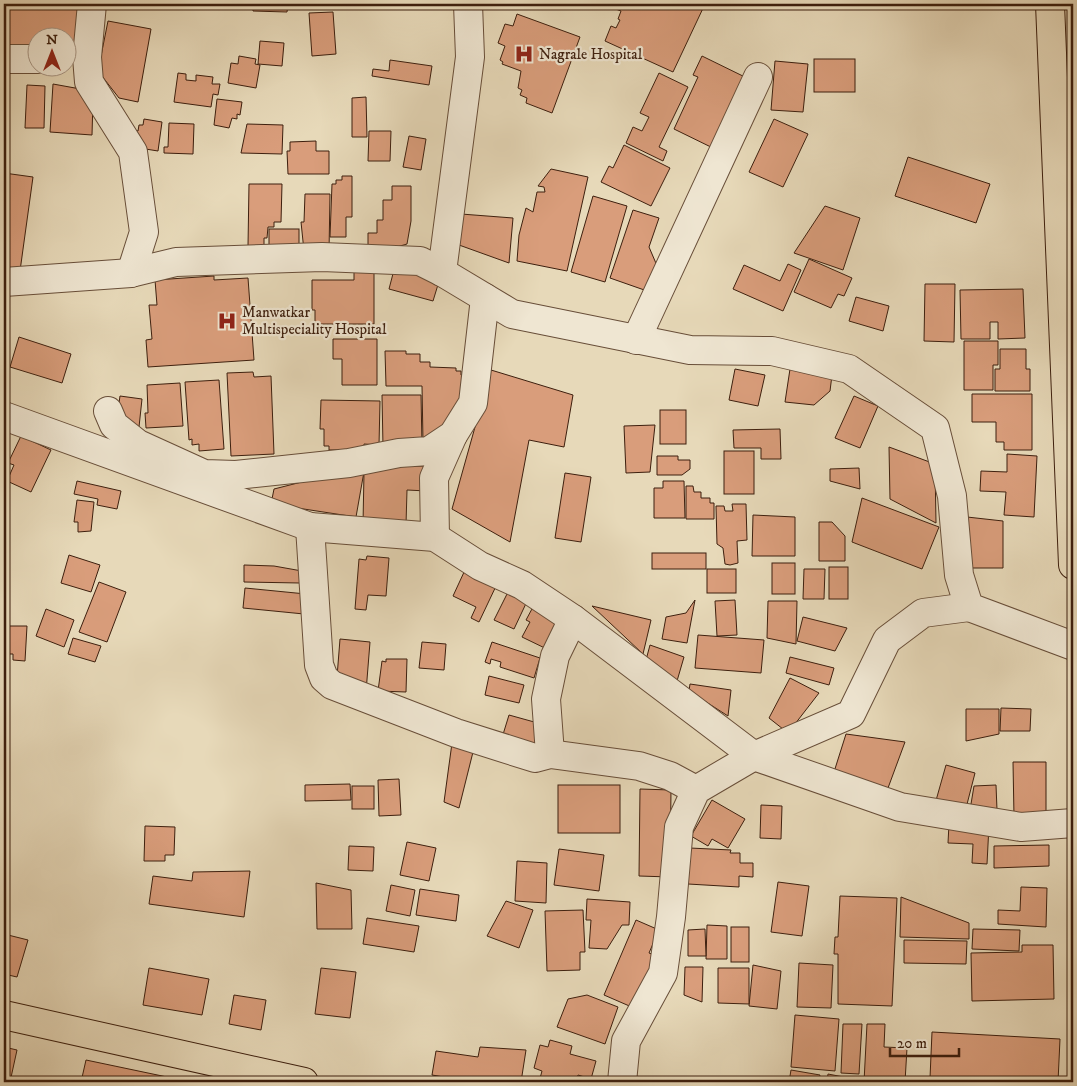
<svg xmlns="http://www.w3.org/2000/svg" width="1077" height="1086" font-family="'IM FELL DW Pica',serif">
<rect width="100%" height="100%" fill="#e7d9b9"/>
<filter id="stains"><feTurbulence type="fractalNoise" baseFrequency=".004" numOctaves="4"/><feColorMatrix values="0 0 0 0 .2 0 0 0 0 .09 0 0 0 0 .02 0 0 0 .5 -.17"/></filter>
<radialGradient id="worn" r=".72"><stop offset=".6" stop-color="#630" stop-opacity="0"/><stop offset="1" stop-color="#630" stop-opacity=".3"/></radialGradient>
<!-- building -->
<g fill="#d99d7b" stroke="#3d1f0e">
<path d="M4 4H79L78 52 68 53V38H38V53L4 54Z"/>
<path d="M253 4H288L287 12 253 11Z"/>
<path d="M593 4H608L605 9Z"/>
<path d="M615 4H705L673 72 605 41 611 26 616 28 620 20 618 19 621 11 613 8Z"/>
<path d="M333 12 336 54 312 56 309 13Z"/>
<path d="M517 14 580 37 552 113 526 103 527 98 520 95 522 90 518 88 521 71 502 64 503 62 500 60 505 46 498 43 505 24 513 26Z"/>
<path d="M108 21 151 29 138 102 119 98 98 71Z"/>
<path d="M260 41 284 43 282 66 258 64Z"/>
<path d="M1072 49H1073V96Z"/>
<path d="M239 56 256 59 255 64 260 65 256 88 228 83 231 63 238 64Z"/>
<path d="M702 56 751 80 717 150 674 129 698 77 693 75Z"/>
<rect x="814" y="59" width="41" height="33"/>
<path d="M390 60 432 66 429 85 372 76 373 69 389 71Z"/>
<path d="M775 61 808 64 803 112 771 110Z"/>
<path d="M178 73 186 74V80L196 81V75L213 77 212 84H220L218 95 213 94 211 107 174 102Z"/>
<path d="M659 73 688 87 659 147 667 151 663 161 626 143 633 127 642 131 649 117 640 113Z"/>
<path d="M53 84 86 90 93 99 92 135 50 132Z"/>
<path d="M27 85 45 86 44 128H25Z"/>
<path d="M366 97 367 137H352V98Z"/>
<path d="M217 99 242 102 240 115 237 114V119L232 118 229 128 214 125Z"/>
<path d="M144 119 162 122 158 151 133 147 131 130 138 131 139 125H143Z"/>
<path d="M774 119 808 134 783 187 749 172Z"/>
<path d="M169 123 194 124 193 154 164 153V147H168Z"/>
<path d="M247 124 283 125 282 154 241 153Z"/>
<path d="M369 131H391L390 161H368Z"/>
<path d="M409 136 426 139 421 170 403 167Z"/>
<path d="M316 141V151H329V174H288L287 151H290V142Z"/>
<path d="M624 145 670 168 651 206 601 182 609 166 613 168Z"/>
<path d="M908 157 990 184 976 223 895 196Z"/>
<path d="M551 169 588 177 567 271 517 261 519 235 526 208 533 212 537 192H545L544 187 538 186Z"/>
<path d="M4 173 33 177 20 271 4 269Z"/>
<path d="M342 176H352V217H346V237H330L332 184H336V180H342Z"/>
<path d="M249 184H282L281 222H274V227H268L267 238H264V246H248Z"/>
<path d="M392 186H411V221L407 244 383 251H368V233H377V220H383V200H392Z"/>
<path d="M305 194H330L329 252 304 251 301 222H304Z"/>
<path d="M593 196 627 206 605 282 571 272Z"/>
<path d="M825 206 860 218 843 270 794 253Z"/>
<path d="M633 210 659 218 649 247 658 268 650 292 610 278Z"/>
<path d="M461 214 513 218 509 263 459 245Z"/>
<rect x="269" y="229" width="30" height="20"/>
<path d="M809 259 852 278 844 296 838 294 831 308 794 292Z"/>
<path d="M788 264 801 270 783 311 733 289 744 265 780 281Z"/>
<path d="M354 266H374V324H315V310H312V280H354Z"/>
<path d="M395 266 440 278 433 301 389 289Z"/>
<path d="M214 276V280L248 278 254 360 148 367 146 340 152 339 149 305H157L155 280Z"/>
<path d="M925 284H955L954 342 924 341Z"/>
<path d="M1023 289 1025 338 998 339V322H990V339H961L960 290Z"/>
<path d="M856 297 889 306 883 331 849 321Z"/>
<path d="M19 337 71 354 62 383 10 367Z"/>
<path d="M333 339H377V385H342V359H333Z"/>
<path d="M964 341H998V365H993V390H964Z"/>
<path d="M1000 349H1026V369H1030V391H995V369H1000Z"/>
<path d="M385 351H406V354H420V362H430V367L456 368V371H461V375H465L462 413 423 442 422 386H386Z"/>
<path d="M735 369 765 375 758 406 729 400Z"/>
<path d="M790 369 832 375 830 391 814 405 785 402Z"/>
<path d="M491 370 573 395 564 447 529 440 510 542 452 509Z"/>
<path d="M253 372 254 377 271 376 274 454 231 456 227 373Z"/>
<path d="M219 380 224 449 199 451V444L192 445V439L189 440 185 382Z"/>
<path d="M180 383 183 426 146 428 145 413H148L147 385Z"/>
<path d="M972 394H1032V450H1004V442H996V422H972Z"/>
<path d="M382 395H421L422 446 383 447Z"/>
<path d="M120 396 142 399 139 427 116 424Z"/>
<path d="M854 396 878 406 860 448 835 438Z"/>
<path d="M321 400 380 401 379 445 364 444V449L338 454V450H329V446H324V429H320Z"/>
<rect x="660" y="410" width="26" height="34"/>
<path d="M655 425 650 472 626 473 624 426Z"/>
<path d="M780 429 781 459H761V448H734L733 430Z"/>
<path d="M21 436 51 450 31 492 7 481 14 465 8 463Z"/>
<path d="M889 447 935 464 936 523 890 499Z"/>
<rect x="724" y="451" width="30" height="43"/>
<path d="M1007 454 1037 456 1034 517 1004 515 1006 492 980 491 981 471 1007 472Z"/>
<path d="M657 456H678V460H690V469L682 475H657Z"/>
<path d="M365 466 356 517 271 504 274 489Z"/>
<path d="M402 466H428L427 491 407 490 406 525H363L364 472Z"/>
<path d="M859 468 860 489 830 481V469Z"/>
<path d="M565 473 591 477 581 542 555 538Z"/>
<path d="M77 481 121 491 117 509 97 505 98 499 74 494Z"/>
<path d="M663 481H684L685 518H654V488H663Z"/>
<path d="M686 486H693L694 492H701V498H710V503H714V519H686Z"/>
<path d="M862 498 939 527 922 569 852 542Z"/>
<path d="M77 500 94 502 91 531 78 532V522H74Z"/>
<path d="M732 504H746L747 540 737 541 738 563 730 565 725 564 723 548 717 544 716 506H724L725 511H733Z"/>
<path d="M753 515 795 517V556H752Z"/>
<path d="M967 517 1003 521V568H967Z"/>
<path d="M819 522H832L845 536V561H819Z"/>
<rect x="652" y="553" width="54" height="16"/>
<path d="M69 555 100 565 91 592 61 583Z"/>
<path d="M367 556 389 558 386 596 368 595 366 610 355 609 359 559 366 560Z"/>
<rect x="772" y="563" width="23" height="31"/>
<path d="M244 565 274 566 302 571 300 583 244 582Z"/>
<rect x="829" y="567" width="19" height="32"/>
<rect x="707" y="569" width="29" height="24"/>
<path d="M804 569H825L824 599H803Z"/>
<path d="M465 570 497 584 479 622 471 618 476 607 453 596Z"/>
<path d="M99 582 126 592 107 642 79 632Z"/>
<path d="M511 586 530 595 514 629 494 620Z"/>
<path d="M245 588 306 594 304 614 243 608Z"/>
<path d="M695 600 687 643 662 639 666 617 686 613Z"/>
<path d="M735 600 737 635 717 636 715 601Z"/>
<path d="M768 601H797L796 644 767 638Z"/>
<path d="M592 606 651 620 643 654Z"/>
<path d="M533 607 567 624 553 652 522 637 530 622 526 620Z"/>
<path d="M46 609 74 620 64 647 36 636Z"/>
<path d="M803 617 847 628 835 651 797 641Z"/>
<path d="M4 626H27L25 661 13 660V654H4Z"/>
<path d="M698 635 764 640 761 673 695 668Z"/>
<path d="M73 638 101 646 95 662 68 654Z"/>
<path d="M340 639 370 642 366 692 337 677Z"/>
<path d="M422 642 446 644 444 670 419 668Z"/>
<path d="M492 642 540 658 534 678 500 667 501 662 491 659 490 664 485 662Z"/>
<path d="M650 645 684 657 677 681 646 660Z"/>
<path d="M790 657 834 668 829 685 786 673Z"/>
<path d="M386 659H407L406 692 378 691 382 661 386 662Z"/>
<path d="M489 676 524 685 519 703 485 695Z"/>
<path d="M790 678 819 693 788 733 769 718Z"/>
<path d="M690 684 731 690 728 716 689 691Z"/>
<path d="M1001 708 1031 709 1030 731H1000Z"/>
<path d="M966 709H999V734L966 741Z"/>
<path d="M509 715 545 725 538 751 501 741Z"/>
<path d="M846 734 905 742 888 788 834 772Z"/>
<path d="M452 743 474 748 459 808 444 802Z"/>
<path d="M1013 762H1046V817H1014Z"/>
<path d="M946 765 975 773 965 812 935 804Z"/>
<path d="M399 779 401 815 379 816 378 780Z"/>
<path d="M350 784 351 800 305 801V785Z"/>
<rect x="558" y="785" width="62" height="48"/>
<path d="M996 785 997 810H970L974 786Z"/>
<rect x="352" y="786" width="22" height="23"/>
<path d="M640 789 671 790 670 877 639 876Z"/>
<path d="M712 800 745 819 728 848 712 839 708 846 691 836Z"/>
<path d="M761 805 782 806 781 839 760 838Z"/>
<path d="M949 824 989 825 987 864 972 863 973 844 948 843Z"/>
<path d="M145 826 175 827 174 855H165V861H144Z"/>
<path d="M407 842 436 848 429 881 400 875Z"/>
<path d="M1049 845V866L994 868V846Z"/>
<path d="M349 846 374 847 373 871 348 870Z"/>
<path d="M690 848 731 850 730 853H740V863H753V877L739 876V887L688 884Z"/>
<path d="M559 849 604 855 599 891 554 885Z"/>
<path d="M517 861 547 863 546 903 515 901Z"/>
<path d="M250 871 244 917 149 904 153 876 192 881 193 872Z"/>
<path d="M778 882 809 886 802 936 771 932Z"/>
<path d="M316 883 351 890 352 929H317Z"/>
<path d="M391 885 415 890 410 916 386 911Z"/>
<path d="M1021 887 1047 888 1046 927 998 924V910L1020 911Z"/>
<path d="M420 889 459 895 456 921 416 915Z"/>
<path d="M840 896 897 898 892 1006 838 1004V954H834L835 937H838Z"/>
<path d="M901 897 969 923V939L900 937Z"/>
<path d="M587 899 630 902 629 925H622L607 949 589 948 591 920H586Z"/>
<path d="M506 901 533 910 519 948 487 936Z"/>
<path d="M583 910 585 952H580V970L547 971 545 911Z"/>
<path d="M367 918 419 926 414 952 363 944Z"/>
<path d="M636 920 659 930 649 953 657 956 634 1008 604 995Z"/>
<path d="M707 925 727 926V959H706Z"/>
<rect x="731" y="927" width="18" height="35"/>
<path d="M705 929 706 956H688V930Z"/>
<path d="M973 929 1020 930 1019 951 972 949Z"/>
<path d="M4 934 28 940 17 977 4 974Z"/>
<path d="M904 940 967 941 966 964 904 963Z"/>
<path d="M1022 945H1053L1054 999 972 1001 971 953 1022 952Z"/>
<path d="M799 963 833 965 831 1008 797 1007Z"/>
<path d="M753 965 781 971 777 1009 749 1006Z"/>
<path d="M685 967H703L702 1002 684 995Z"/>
<path d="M149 968 209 979 202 1015 143 1005Z"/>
<path d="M321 968 356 972 350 1018 315 1014Z"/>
<path d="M718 968H749V1004L718 1003Z"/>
<path d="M234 995 266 1000 261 1030 229 1024Z"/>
<path d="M587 995 618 1007 605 1044 557 1027 568 999Z"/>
<path d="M795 1015 839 1019 835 1071 791 1067Z"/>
<path d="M843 1024H862L859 1074 841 1073Z"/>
<path d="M867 1024H885L884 1047 907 1048 905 1082H864Z"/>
<path d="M932 1032 1060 1039 1058 1082H1001L930 1078Z"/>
<path d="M550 1040 572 1046 570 1054 596 1061 591 1079 578 1075 576 1082H539L542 1071 534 1068 540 1045 548 1047Z"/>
<path d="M4 1047 17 1050 10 1082H4Z"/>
<path d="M480 1047 526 1050 521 1082H473L432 1075 436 1051 478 1057Z"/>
<path d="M86 1060 167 1077 165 1082H81Z"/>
<path d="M791 1070 820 1075 818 1082H789Z"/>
<path d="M828 1074 859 1080V1082H827Z"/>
<path d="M211 1078 246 1080V1082H211Z"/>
</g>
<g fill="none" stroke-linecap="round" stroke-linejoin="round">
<!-- minor casing -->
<g stroke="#684e39" stroke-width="30">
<g id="minor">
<path d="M92 4 87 57 89 82 133 152 144 232 131 273"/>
<path d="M4 59H38"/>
<path d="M442 272 470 57 468 4"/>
<path d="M4 282 131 273 176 262 322 257 420 261 442 272 512 314 690 350 772 351 849 369 935 428 952 496 959 575 969 607 1073 646"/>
<path d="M636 340 758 77"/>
<path d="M108 411 114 425 138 444 204 474 236 475 349 463 399 453 429 451 453 435 473 403 485 298"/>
<path d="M4 416 310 527 435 537 480 566 522 585 573 619 754 756 900 807 1021 827 1073 823"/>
<path d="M310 527 319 665 324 678 332 685 456 733 535 758 550 754 639 766 670 776 696 790"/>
<path d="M435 537 434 478 453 435"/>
<path d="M550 754 546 699 555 656 573 619"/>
<path d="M622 1082 626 1041 663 973 671 917 679 827 696 790 754 756 851 714 887 640 923 613 969 607"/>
</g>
</g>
<!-- major casing -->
<g stroke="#3d1f0e" stroke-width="30">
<g id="major">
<path d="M1050 4 1073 565"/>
<path d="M4 1015 304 1082"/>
</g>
</g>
<!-- minor -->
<use href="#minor" stroke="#efe6d2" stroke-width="28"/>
<!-- major -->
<use href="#major" stroke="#e7d9b9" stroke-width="28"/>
</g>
<!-- icons -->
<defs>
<g id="hospital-bare" transform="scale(1.5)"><path d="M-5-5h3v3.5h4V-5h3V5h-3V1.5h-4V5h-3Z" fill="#8f2418" stroke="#efe6d2" stroke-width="2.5" paint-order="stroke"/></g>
</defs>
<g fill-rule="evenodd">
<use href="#hospital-bare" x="524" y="54"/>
<use href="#hospital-bare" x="227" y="321"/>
</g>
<g text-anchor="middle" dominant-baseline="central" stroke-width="4.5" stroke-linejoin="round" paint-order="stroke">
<!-- poi labels -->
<g font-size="15" fill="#3d1f0e" stroke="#efe6d2" text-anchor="start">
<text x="539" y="54">Nagrale Hospital</text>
<text x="242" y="312">Manwatkar<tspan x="242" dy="17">Multispeciality Hospital</tspan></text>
</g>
</g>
<!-- margin -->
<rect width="1077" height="1086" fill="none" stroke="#e7d9b9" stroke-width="20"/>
<rect x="5" y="5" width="1067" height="1076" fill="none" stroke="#3d1f0e" stroke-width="2.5"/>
<rect x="10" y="10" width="1057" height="1066" fill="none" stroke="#3d1f0e"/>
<!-- north arrow -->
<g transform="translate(52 52)"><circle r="24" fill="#efe6d2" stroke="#a89684"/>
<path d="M0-4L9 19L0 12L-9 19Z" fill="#8f2418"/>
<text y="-8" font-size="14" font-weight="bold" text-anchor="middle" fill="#3d1f0e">N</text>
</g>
<!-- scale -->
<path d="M890 1048v8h69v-8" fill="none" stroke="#3d1f0e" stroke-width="2.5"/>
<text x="897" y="1048" font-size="15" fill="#3d1f0e" stroke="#efe6d2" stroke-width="4" paint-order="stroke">20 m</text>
<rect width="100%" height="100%" filter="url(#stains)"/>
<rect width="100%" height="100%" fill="url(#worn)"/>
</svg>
